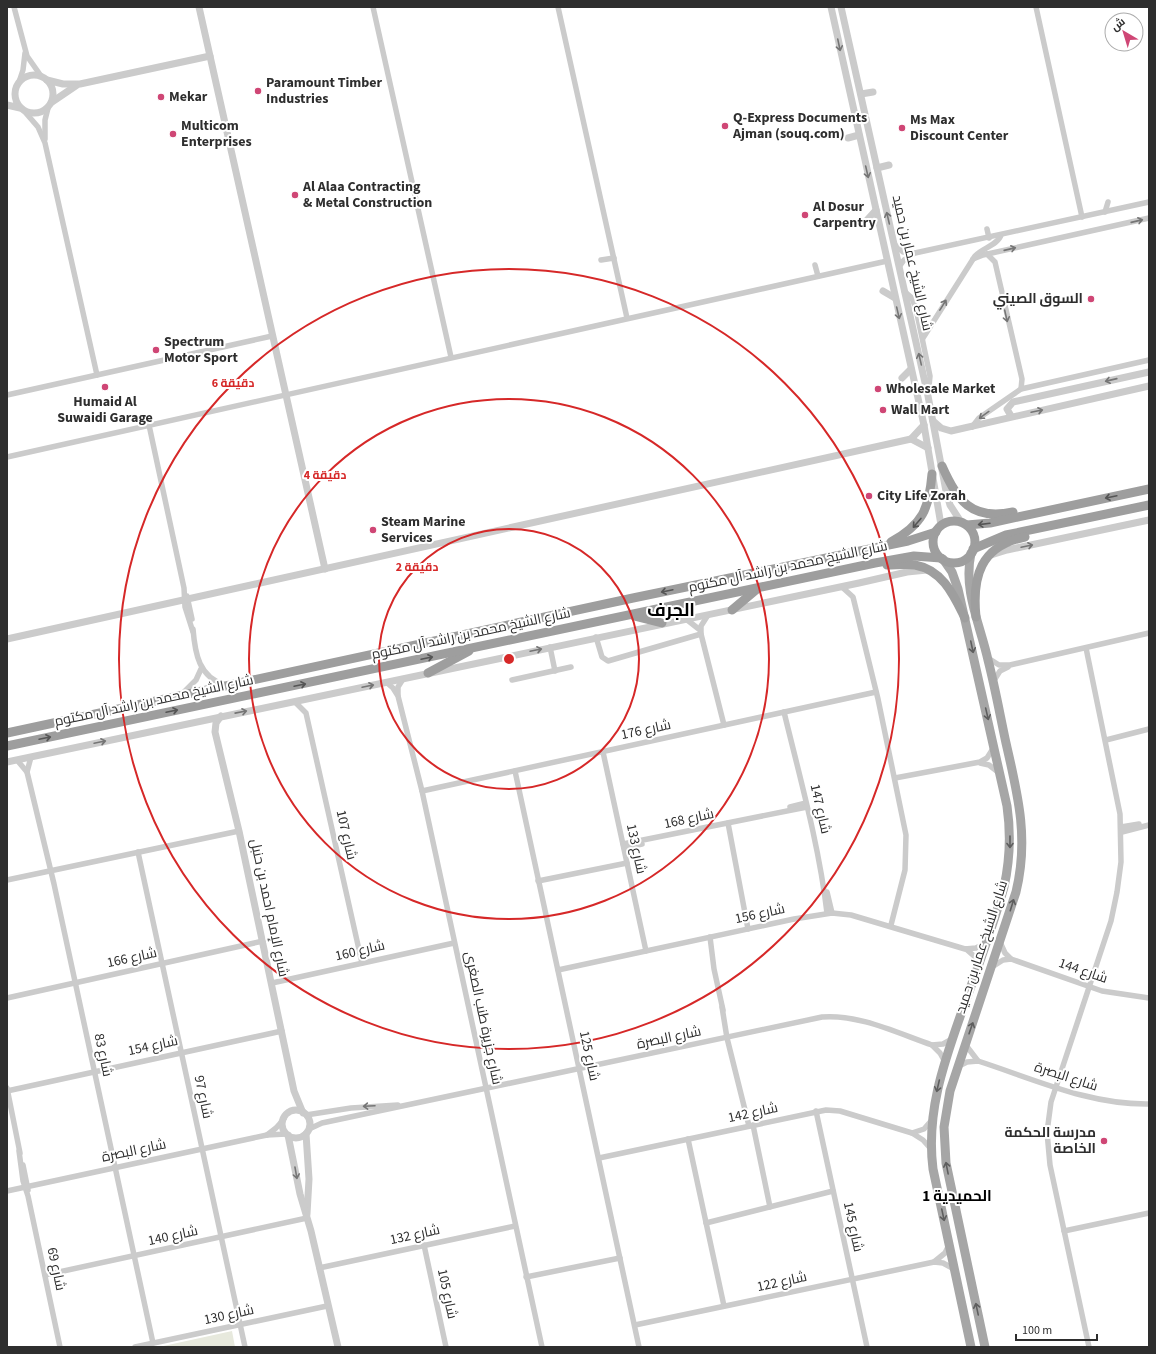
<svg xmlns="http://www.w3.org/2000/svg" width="1156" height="1354" font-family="'Source Sans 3',Cairo,sans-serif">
<rect width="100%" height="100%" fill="#fff"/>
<!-- green -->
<path fill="#e7e9dd" d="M232 1331 235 1347H159Z"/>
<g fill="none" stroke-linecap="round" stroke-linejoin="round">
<!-- minor -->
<g stroke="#cbcbcb" stroke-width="5.5">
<path d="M14 7 27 56 41 76"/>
<path d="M373 7 451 357"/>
<path d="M558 7 627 318"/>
<path d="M1036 7 1082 217"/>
<path d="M19 82 23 70 25 53"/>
<path d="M25 112 38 127 45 143 97 375"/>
<path d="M45 139V120L48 108"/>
<path d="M1105 212 1108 202"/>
<path d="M987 229 989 238"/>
<path d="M894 244 903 252 915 253 1149 202"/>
<path d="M987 254 995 262 1022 379 1021 389"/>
<path d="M973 259 983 255 1149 218"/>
<path d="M601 260 614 258"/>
<path d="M815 265 818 276"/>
<path d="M899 267 904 260 913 254"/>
<path d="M904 291 912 298 916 309 930 376 928 396"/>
<path d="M923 338 975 256C982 248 998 245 1001 235"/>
<path d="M7 395 272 336"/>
<path d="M149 425 184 588 185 607 193 632"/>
<path d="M972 427 979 418 1021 389 1149 360"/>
<path d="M7 457 887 261"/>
<path d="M842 587 853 597 878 699 906 835 905 870 891 925"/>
<path d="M187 596 192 619"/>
<path d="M708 615 701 626V634L724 725"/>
<path d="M686 619 700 630"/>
<path d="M193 629C195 654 199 677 225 685"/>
<path d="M596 637 602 657 608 661 701 634"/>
<path d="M550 647 555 671"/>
<path d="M1086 648 1120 814 1121 862 1117 892 1111 921 1051 1102 1047 1132 1050 1165 1089 1347"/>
<path d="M988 658 999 665H1010L1149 633"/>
<path d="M512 680 571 667"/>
<path d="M386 682 393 688 398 696 422 791 542 1347"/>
<path d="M993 682 1000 671 1008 667"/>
<path d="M182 694 196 680 201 669"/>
<path d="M398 695V687L403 679"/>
<path d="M295 702 306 713 362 963"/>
<path d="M784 712C800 778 819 845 827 913"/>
<path d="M1106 740 1149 729"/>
<path d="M603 752 646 951"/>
<path d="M31 757 27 772 54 884 153 1343"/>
<path d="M17 760 27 772"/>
<path d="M980 763 989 765 998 772"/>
<path d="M515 771 639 1347"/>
<path d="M895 778 980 762 987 758 994 747"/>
<path d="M422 791 876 692"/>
<path d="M790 807 806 803"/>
<path d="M728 823 748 929"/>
<path d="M1121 827 1139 824"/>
<path d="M1122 832 1149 825"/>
<path d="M623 844 807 807"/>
<path d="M624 848 642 844"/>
<path d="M138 852 245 1347"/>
<path d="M7 880 239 831"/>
<path d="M538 881 627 863"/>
<path d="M827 892 832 913"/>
<path d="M710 937 714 969 723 1010"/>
<path d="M1000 942 1005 953 1011 959"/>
<path d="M966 949 974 956 978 966"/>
<path d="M992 967 1003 960 1011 959 1102 991 1149 998"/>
<path d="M558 970 794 919 832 913 851 915 965 949 976 948 986 943"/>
<path d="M272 983 454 943"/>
<path d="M7 998 263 941"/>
<path d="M722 1007 727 1038 749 1126"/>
<path d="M965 1044 978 1061"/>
<path d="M932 1045 943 1044 952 1039"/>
<path d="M959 1066 967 1062 978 1061C1034 1079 1089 1105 1149 1104"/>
<path d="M7 1088 20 1153"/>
<path d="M7 1091 282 1031"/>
<path d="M816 1111 867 1347"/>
<path d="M306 1115 351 1108 398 1105"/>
<path d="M753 1125 770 1207"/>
<path d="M309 1129 322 1123 822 1017C859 1014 897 1033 932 1045L940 1053 945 1062"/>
<path d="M912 1133 924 1129 931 1121"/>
<path d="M267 1135 276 1128 284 1119"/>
<path d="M688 1139 724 1306"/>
<path d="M19 1151 23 1181 28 1196 60 1347"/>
<path d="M599 1158 826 1110 840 1111 912 1133 923 1140 931 1149"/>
<path d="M23 1165 28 1190"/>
<path d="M7 1191 267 1135 286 1134"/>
<path d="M706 1223 833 1191"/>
<path d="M1064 1231 1149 1213"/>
<path d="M424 1245 446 1347"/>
<path d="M934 1262 945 1253 949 1245"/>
<path d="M319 1268 515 1226"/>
<path d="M45 1275 307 1218"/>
<path d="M526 1277 620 1258"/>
<path d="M635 1325 934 1262 943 1263 954 1269"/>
<path d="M135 1347 327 1306"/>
</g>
<!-- tertiary -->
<g stroke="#cbcbcb" stroke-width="7">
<path d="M199 7 325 569"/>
<path d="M831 7 924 425 941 525"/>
<path d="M841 7 928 396 946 491 950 505 961 522"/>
<circle cx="34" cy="94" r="19"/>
<path d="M47 80 63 84H80L210 56"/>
<path d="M861 94 873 92"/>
<path d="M52 102 77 85"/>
<path d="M7 105 20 108"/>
<path d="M848 138 859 135"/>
<path d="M877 168 889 165"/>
<path d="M867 220 876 210"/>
<path d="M883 291 895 298"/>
<path d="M902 378 911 369"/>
<path d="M1011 416 1007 409 1013 402 1149 372"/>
<path d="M933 421 941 428 951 431 1149 386"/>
<path d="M911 439 928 448"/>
<path d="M991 555 1007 550 1149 520"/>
<path d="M7 639 911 439 924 425"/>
<path d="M221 716 216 723 215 732 239 831 294 1091 303 1113"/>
<path d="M7 762 859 583 907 572 927 570"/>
<circle cx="296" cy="1124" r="14"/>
<path d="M306 1134 309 1179 307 1214"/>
<path d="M288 1135 300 1194 311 1231 338 1347"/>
</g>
<!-- primary -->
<g stroke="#a6a6a6" stroke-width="9">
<path d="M971 553C963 591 980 624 988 660 995 687 1000 715 1006 743 1018 795 1029 839 1016 892L950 1091 944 1127 946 1163 985 1347"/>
<path d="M943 559 952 572 958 589 1007 806C1011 834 1010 860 1004 887 992 930 976 972 961 1014 943 1065 926 1114 933 1169L971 1347"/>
</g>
<!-- trunk -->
<g stroke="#9e9e9e" stroke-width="9">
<path d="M942 466C957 500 971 521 1013 512"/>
<circle cx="954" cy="542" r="21"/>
<path d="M967 525 990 523 1149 489"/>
<path d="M891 542C923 524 929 509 932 474"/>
<path d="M973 549 1006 535 1149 505"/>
<path d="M887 565C896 565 906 564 915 565 943 570 954 596 965 618"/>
<path d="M732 610 757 589"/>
<path d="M634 616 662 623"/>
<path d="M976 617C972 577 980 546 1025 537"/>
<path d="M428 673 469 651"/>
<path d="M7 733 633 598 908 541 936 532"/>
<path d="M7 746 875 563 914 556 941 558"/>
</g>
</g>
<!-- one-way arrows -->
<defs><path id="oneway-shaft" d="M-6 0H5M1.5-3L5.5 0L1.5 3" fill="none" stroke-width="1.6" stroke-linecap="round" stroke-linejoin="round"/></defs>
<g stroke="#757575">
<use href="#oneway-shaft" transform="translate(839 45) rotate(78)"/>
<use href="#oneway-shaft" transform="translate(867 172) rotate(77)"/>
<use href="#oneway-shaft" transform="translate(888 218) rotate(-103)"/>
<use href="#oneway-shaft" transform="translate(1137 221) rotate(-13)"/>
<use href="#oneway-shaft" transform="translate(1010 249) rotate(-13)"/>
<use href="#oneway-shaft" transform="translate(943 305) rotate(-58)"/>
<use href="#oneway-shaft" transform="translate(898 313) rotate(77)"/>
<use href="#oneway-shaft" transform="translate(1006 316) rotate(77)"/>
<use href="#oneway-shaft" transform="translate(920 359) rotate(-103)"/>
<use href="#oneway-shaft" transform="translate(1111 380) rotate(167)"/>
<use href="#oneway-shaft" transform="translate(1037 411) rotate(-12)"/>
<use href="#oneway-shaft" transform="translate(984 415) rotate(144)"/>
<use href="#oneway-shaft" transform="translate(1027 546) rotate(-12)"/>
<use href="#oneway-shaft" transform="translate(536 650) rotate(-12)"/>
<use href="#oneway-shaft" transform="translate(368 686) rotate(-12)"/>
<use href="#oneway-shaft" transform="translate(241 712) rotate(-11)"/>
<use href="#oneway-shaft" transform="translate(100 742) rotate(-12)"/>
<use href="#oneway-shaft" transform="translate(369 1106) rotate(177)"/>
<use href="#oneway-shaft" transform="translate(296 1173) rotate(80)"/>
</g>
<g stroke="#555">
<use href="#oneway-shaft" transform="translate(1111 497) rotate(168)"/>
<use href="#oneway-shaft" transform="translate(917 523) rotate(131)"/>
<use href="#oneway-shaft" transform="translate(984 524) rotate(173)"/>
<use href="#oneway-shaft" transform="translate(667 591) rotate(168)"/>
<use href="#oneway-shaft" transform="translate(427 658) rotate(-12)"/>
<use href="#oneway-shaft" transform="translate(300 685) rotate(-12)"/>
<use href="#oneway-shaft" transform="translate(172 711) rotate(-12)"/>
<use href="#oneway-shaft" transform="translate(45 738) rotate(-12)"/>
</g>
<g stroke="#5e5e5e">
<use href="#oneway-shaft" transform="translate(972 647) rotate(78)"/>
<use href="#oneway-shaft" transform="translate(987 714) rotate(77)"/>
<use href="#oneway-shaft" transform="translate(1010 842) rotate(90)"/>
<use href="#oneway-shaft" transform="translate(1012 905) rotate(-73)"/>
<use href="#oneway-shaft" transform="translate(971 1028) rotate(-71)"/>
<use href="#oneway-shaft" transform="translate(938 1086) rotate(103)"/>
<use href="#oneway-shaft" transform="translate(947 1168) rotate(-101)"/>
<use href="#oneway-shaft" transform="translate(943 1215) rotate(78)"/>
<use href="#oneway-shaft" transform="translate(977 1309) rotate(-102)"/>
</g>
<!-- distance rings -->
<g fill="none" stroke="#d62828" stroke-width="2">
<circle cx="509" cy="659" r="130"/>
<circle cx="509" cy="659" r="260"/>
<circle cx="509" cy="659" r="390"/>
</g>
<!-- markers -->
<g fill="#cf4675" stroke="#fff" stroke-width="1.5">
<circle cx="258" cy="91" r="4"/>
<circle cx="161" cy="97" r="4"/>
<circle cx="725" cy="126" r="4"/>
<circle cx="902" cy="128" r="4"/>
<circle cx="173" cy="134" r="4"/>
<circle cx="295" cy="195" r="4"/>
<circle cx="805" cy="215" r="4"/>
<circle cx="1091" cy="299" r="4"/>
<circle cx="156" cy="350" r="4"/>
<circle cx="105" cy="387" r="4"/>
<circle cx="878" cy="389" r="4"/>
<circle cx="883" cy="410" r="4"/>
<circle cx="869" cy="496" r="4"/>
<circle cx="373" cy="530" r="4"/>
<circle cx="1104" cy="1141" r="4"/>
</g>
<g text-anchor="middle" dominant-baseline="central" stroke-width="4" stroke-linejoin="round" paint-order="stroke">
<!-- poi labels -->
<g font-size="14" font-weight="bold" fill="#2e2e2e" stroke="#fff" text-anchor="start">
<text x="266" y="83">Paramount Timber<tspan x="266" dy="16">Industries</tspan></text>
<text x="169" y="97">Mekar</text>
<text x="733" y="118">Q-Express Documents<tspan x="733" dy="16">Ajman (souq.com)</tspan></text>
<text x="910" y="120">Ms Max<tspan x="910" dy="16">Discount Center</tspan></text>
<text x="181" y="126">Multicom<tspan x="181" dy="16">Enterprises</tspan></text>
<text x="303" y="187">Al Alaa Contracting<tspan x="303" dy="16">&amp; Metal Construction</tspan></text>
<text x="813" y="207">Al Dosur<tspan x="813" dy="16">Carpentry</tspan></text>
<text x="1083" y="299" text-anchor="end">السوق الصيني</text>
<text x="164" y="342">Spectrum<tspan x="164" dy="16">Motor Sport</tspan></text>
<text x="886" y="389">Wholesale Market</text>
<text x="105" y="402" text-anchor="middle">Humaid Al<tspan x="105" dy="16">Suwaidi Garage</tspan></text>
<text x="891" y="410">Wall Mart</text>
<text x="877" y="496">City Life Zorah</text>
<text x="381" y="522">Steam Marine<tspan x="381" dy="16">Services</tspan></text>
<text x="1096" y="1133" text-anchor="end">مدرسة الحكمة<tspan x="1096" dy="16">الخاصة</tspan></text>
</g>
<!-- street labels -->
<g font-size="14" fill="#2e2e2e" stroke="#fff">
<text transform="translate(912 263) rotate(77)">شارع الشيخ عمار بن حميد</text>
<text transform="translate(788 567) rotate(-12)">شارع الشيخ محمد بن راشد آل مكتوم</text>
<text transform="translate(471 634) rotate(-12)">شارع الشيخ محمد بن راشد آل مكتوم</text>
<text transform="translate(154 701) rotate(-12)">شارع الشيخ محمد بن راشد آل مكتوم</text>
<text transform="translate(646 730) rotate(-12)">شارع 176</text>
<text transform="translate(820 809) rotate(77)">شارع 147</text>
<text transform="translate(689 819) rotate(-12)">شارع 168</text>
<text transform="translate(346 835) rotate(77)">شارع 107</text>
<text transform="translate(636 849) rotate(78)">شارع 133</text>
<text transform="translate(269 908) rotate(78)">شارع الإمام احمد بن حنبل</text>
<text transform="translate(760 914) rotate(-12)">شارع 156</text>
<text transform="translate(982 947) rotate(-72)">شارع الشيخ عمار بن حميد</text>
<text transform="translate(360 951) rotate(-13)">شارع 160</text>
<text transform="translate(132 958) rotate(-12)">شارع 166</text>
<text transform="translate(1083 971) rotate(19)">شارع 144</text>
<text transform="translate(483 1018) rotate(78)">شارع جزيرة طنب الصغرى</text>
<text transform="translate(669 1038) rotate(-12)">شارع البصرة</text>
<text transform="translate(153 1046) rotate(-12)">شارع 154</text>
<text transform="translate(103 1055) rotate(78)">شارع 83</text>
<text transform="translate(589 1056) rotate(78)">شارع 125</text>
<text transform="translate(1066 1077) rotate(18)">شارع البصرة</text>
<text transform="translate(203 1097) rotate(78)">شارع 97</text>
<text transform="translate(753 1113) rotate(-12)">شارع 142</text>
<text transform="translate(134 1151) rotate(-12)">شارع البصرة</text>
<text transform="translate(853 1227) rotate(78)">شارع 145</text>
<text transform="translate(415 1235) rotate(-12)">شارع 132</text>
<text transform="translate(173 1236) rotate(-12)">شارع 140</text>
<text transform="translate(56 1269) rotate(78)">شارع 69</text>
<text transform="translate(782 1282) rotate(-12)">شارع 122</text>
<text transform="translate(447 1294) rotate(78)">شارع 105</text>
<text transform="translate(229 1315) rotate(-12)">شارع 130</text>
</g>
<!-- neighbourhood labels -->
<g font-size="15" font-weight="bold" fill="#000" stroke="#fff">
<text x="957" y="1196">الحميدية 1</text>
</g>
<!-- district labels -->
<g font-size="18" font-weight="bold" fill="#000" stroke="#fff">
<text x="671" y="610">الجرف</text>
</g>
</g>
<circle cx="509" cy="659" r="6" fill="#d62828" stroke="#fff" stroke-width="2"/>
<g font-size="12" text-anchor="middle" font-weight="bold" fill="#d62828" stroke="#fff" stroke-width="4" stroke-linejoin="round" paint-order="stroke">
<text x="233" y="387">6 دقيقة</text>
<text x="325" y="479">4 دقيقة</text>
<text x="417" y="571">2 دقيقة</text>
</g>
<!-- border -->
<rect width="1156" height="1354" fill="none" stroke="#2e2e2e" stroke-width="16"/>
<!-- north arrow -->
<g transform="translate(1124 32) rotate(322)"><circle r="19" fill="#ffffff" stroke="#ababab"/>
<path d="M0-3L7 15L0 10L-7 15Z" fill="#cf4675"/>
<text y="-6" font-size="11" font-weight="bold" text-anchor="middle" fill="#2e2e2e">ش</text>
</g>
<!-- scale -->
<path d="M1016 1334v6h81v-6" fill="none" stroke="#2e2e2e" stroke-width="2"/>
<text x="1022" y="1334" font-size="12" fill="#2e2e2e" stroke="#ffffff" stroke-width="3" paint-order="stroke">100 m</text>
</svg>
